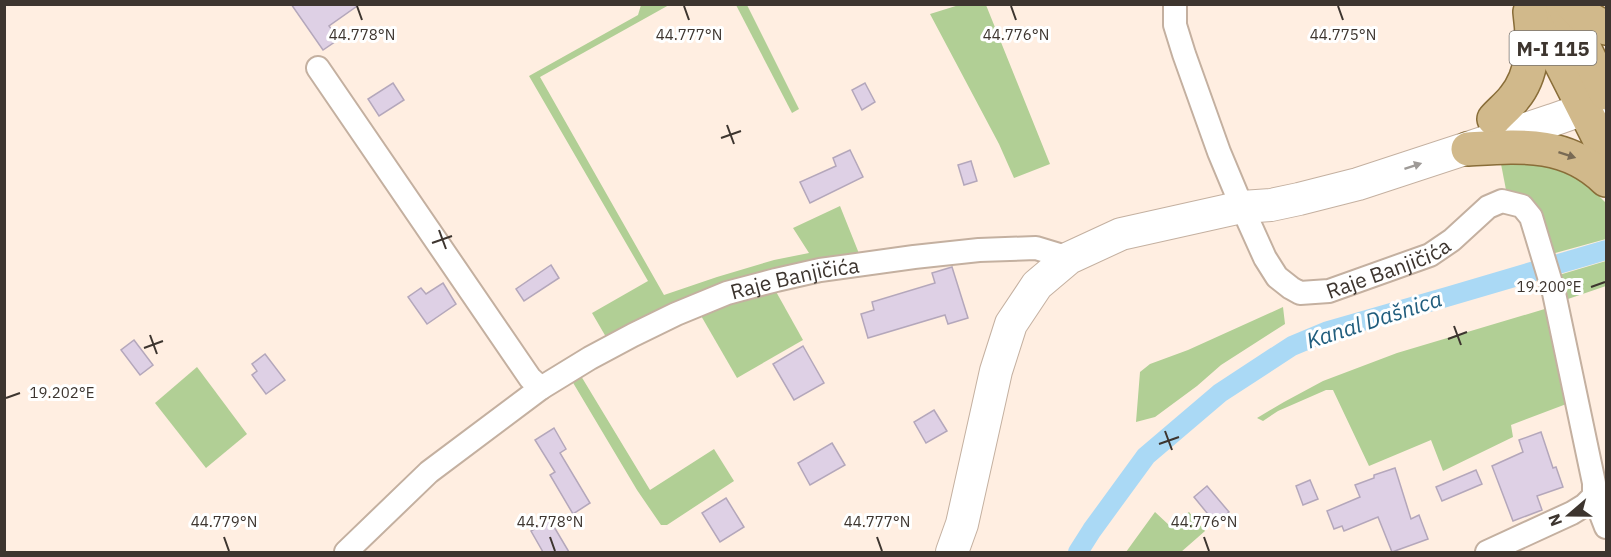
<svg xmlns="http://www.w3.org/2000/svg" width="1611" height="557" font-family="'IBM Plex Sans',sans-serif">
<rect width="100%" height="100%" fill="#ffeee1"/>
<!-- green -->
<g fill="#b1cf95">
<path d="M641 5H669L540 77 664 295 717 277 774 260 809 253 793 228 840 206 860 256 606 337 592 313 648 281 529 76 638 15Z"/>
<path d="M736 5H747L799 109 792 113Z"/>
<path d="M959 5H986L1050 164 1014 178 999 144 930 14Z"/>
<path d="M1534 162 1560 170 1588 185 1606 203V239L1548 255 1507 195 1501 164Z"/>
<path d="M1606 261V286L1565 300 1559 275Z"/>
<path d="M774 288 803 340 737 378 700 314Z"/>
<path d="M1283 307 1285 324 1221 365 1197 386 1155 417 1136 422 1140 372 1150 364 1188 350Z"/>
<path d="M1548 308 1569 403 1511 425 1513 437 1443 471 1431 440 1369 466 1333 390H1326L1278 411 1263 421 1257 418 1284 402 1323 381 1397 353Z"/>
<path d="M197 367 247 434 206 468 155 403Z"/>
<path d="M581 376 650 490 714 449 734 481 667 525H661L637 490 572 381Z"/>
<path d="M1155 512 1170 526 1189 512 1205 531 1181 552H1126Z"/>
</g>
<g fill="none" stroke-linecap="round" stroke-linejoin="round">
<!-- canal -->
<path stroke="#aad9f5" stroke-width="20" d="M1078 552 1092 530 1146 456 1220 393 1292 346 1328 331 1450 296 1606 250"/>
</g>
<!-- building -->
<g fill="#ded0e5" stroke="#b4a7bb" stroke-width="1.5">
<path d="M291 4H360L329 26 339 39 323 50Z"/>
<path d="M393 83 404 100 379 116 368 99Z"/>
<path d="M865 83 875 102 862 110 852 90Z"/>
<path d="M850 150 863 177 810 203 800 182 836 166 833 158Z"/>
<path d="M971 161 977 181 964 185 958 165Z"/>
<path d="M551 265 559 278 524 301 516 289Z"/>
<path d="M952 267 968 318 948 324 945 315 868 338 861 314 874 310 872 302 935 283 932 273Z"/>
<path d="M443 283 456 304 427 324 408 297 421 288 426 294Z"/>
<path d="M134 340 153 365 140 375 121 350Z"/>
<path d="M803 346 824 383 794 400 773 364Z"/>
<path d="M265 354 285 380 266 394 252 375 257 371 252 364Z"/>
<path d="M934 410 947 431 926 443 914 422Z"/>
<path d="M554 428 566 449 560 453 590 503 573 514 550 475 555 472 535 440Z"/>
<path d="M1541 432 1553 468 1556 467 1563 487 1537 496 1542 510 1513 521 1492 466 1523 452 1519 440Z"/>
<path d="M832 443 845 465 810 485 798 463Z"/>
<path d="M1395 468 1411 519 1419 515 1428 539 1392 552 1378 517 1344 531 1342 526 1334 529 1327 511 1360 497 1355 485 1374 478V475Z"/>
<path d="M1476 470 1482 484 1442 501 1436 487Z"/>
<path d="M1310 480 1318 499 1303 505 1296 486Z"/>
<path d="M1207 486 1229 512 1216 524 1194 497Z"/>
<path d="M726 498 744 527 720 542 702 513Z"/>
<path d="M550 520 569 552H543L531 531Z"/>
</g>
<g fill="none" stroke-linecap="round" stroke-linejoin="round">
<!-- minor casing -->
<g stroke="#c4b0a0" stroke-width="26">
<g id="minor">
<path id="s1" d="M1175 4V25L1184 54 1219 152 1242 207 1265 258 1277 277 1291 288 1300 293 1329 291 1430 255 1452 240 1488 207 1502 201 1522 206 1531 217 1554 293 1594 483V496L1585 505 1572 513 1487 552"/>
<path d="M318 68 530 378 541 388"/>
<path d="M1594 496 1606 527"/>
<path id="s2" d="M346 552 429 472 541 388 590 358 633 335 676 314 727 293 776 280 820 270 914 257 979 250 1036 248 1069 258"/>
</g>
</g>
<!-- secondary casing -->
<g stroke="#c4b0a0" stroke-width="34">
<path id="secondary" d="M952 552 962 524 996 371 1011 324 1037 285 1069 258 1121 234 1242 207 1271 205 1299 199 1358 184 1553 120 1584 109 1606 99"/>
</g>
<!-- primary casing -->
<g stroke="#896d38" stroke-width="36">
<g id="primary">
<path d="M1531 4 1606 152"/>
<path d="M1563 4 1606 93"/>
<path d="M1571 4 1582 15 1606 28"/>
<path d="M1494 119C1500 112 1508 106 1514 98 1534 74 1534 42 1530 12"/>
<path d="M1468 149C1519 146 1566 141 1606 180"/>
</g>
</g>
<!-- minor -->
<use href="#minor" stroke="#fff" stroke-width="22"/>
<!-- secondary -->
<use href="#secondary" stroke="#fff" stroke-width="32"/>
<!-- primary -->
<use href="#primary" stroke="#d1b98b" stroke-width="33"/>
</g>
<!-- one-way arrows -->
<defs><path id="oneway-solid" d="M-6-.8H1V-3.2L6.5 0L1 3.2V.8H-6Z" transform="scale(1.5)"/></defs>
<use fill="#786a54" href="#oneway-solid" transform="translate(1567 155) rotate(18)"/>
<use fill="#9e9a97" href="#oneway-solid" transform="translate(1413 166) rotate(-18)"/>
<!-- ticks -->
<path fill="none" stroke="#3d352f" stroke-width="2" d="M357 6 362 20M684 6 689 20M1011 6 1016 20M1338 6 1343 20M727 125 734 144M721 138 741 131M439 230 446 249M432 243 452 236M1591 287 1605 282M1454 326 1461 345M150 335 157 354M1448 339 1467 332M144 348 163 341M6 398 20 393M1165 431 1172 450M1159 444 1179 437M224 537 229 551M550 537 555 551M877 537 882 551M1204 537 1209 551"/>
<g text-anchor="middle" dominant-baseline="central" stroke-width="6" stroke-linejoin="round" paint-order="stroke">
<!-- shield labels -->
<rect fill="#fff" stroke="#77726d" stroke-width="1.5" x="1509.5" y="31" width="87" height="34" rx="4.5"/>
<g font-size="20" font-weight="bold" fill="#3d352f">
<text x="1553" y="48">M-I 115</text>
</g>
<!-- street labels -->
<g font-size="21" fill="#3d352f" stroke="#fff">
<text stroke="none"><textPath href="#s1" startOffset="414">Raje Banjičića</textPath></text>
<text stroke="none"><textPath href="#s2" startOffset="534">Raje Banjičića</textPath></text>
</g>
<!-- water labels -->
<g font-size="22" font-style="italic" fill="#205d7d" stroke="#fff">
<text transform="translate(1374 319) rotate(-18)">Kanal Dašnica</text>
</g>
</g>
<g font-size="15" text-anchor="middle" fill="#3d352f" stroke="#fff" stroke-width="6" stroke-linejoin="round" paint-order="stroke">
<text x="362" y="40">44.778°N</text>
<text x="689" y="40">44.777°N</text>
<text x="1016" y="40">44.776°N</text>
<text x="1343" y="40">44.775°N</text>
<text x="1549" y="292">19.200°E</text>
<text x="62" y="398">19.202°E</text>
<text x="224" y="527">44.779°N</text>
<text x="550" y="527">44.778°N</text>
<text x="877" y="527">44.777°N</text>
<text x="1204" y="527">44.776°N</text>
</g>
<!-- border -->
<rect width="1611" height="557" fill="none" stroke="#3d352f" stroke-width="12"/>
<!-- north arrow -->
<g transform="translate(1569 515) rotate(250)" stroke="#ffffff" stroke-width="4.5" paint-order="stroke">
<path d="M0-4.5L10 22L0 15L-10 22Z" fill="#3d352f"/>
<text y="-9" font-size="16" font-weight="bold" text-anchor="middle" fill="#3d352f">N</text>
</g>
</svg>
